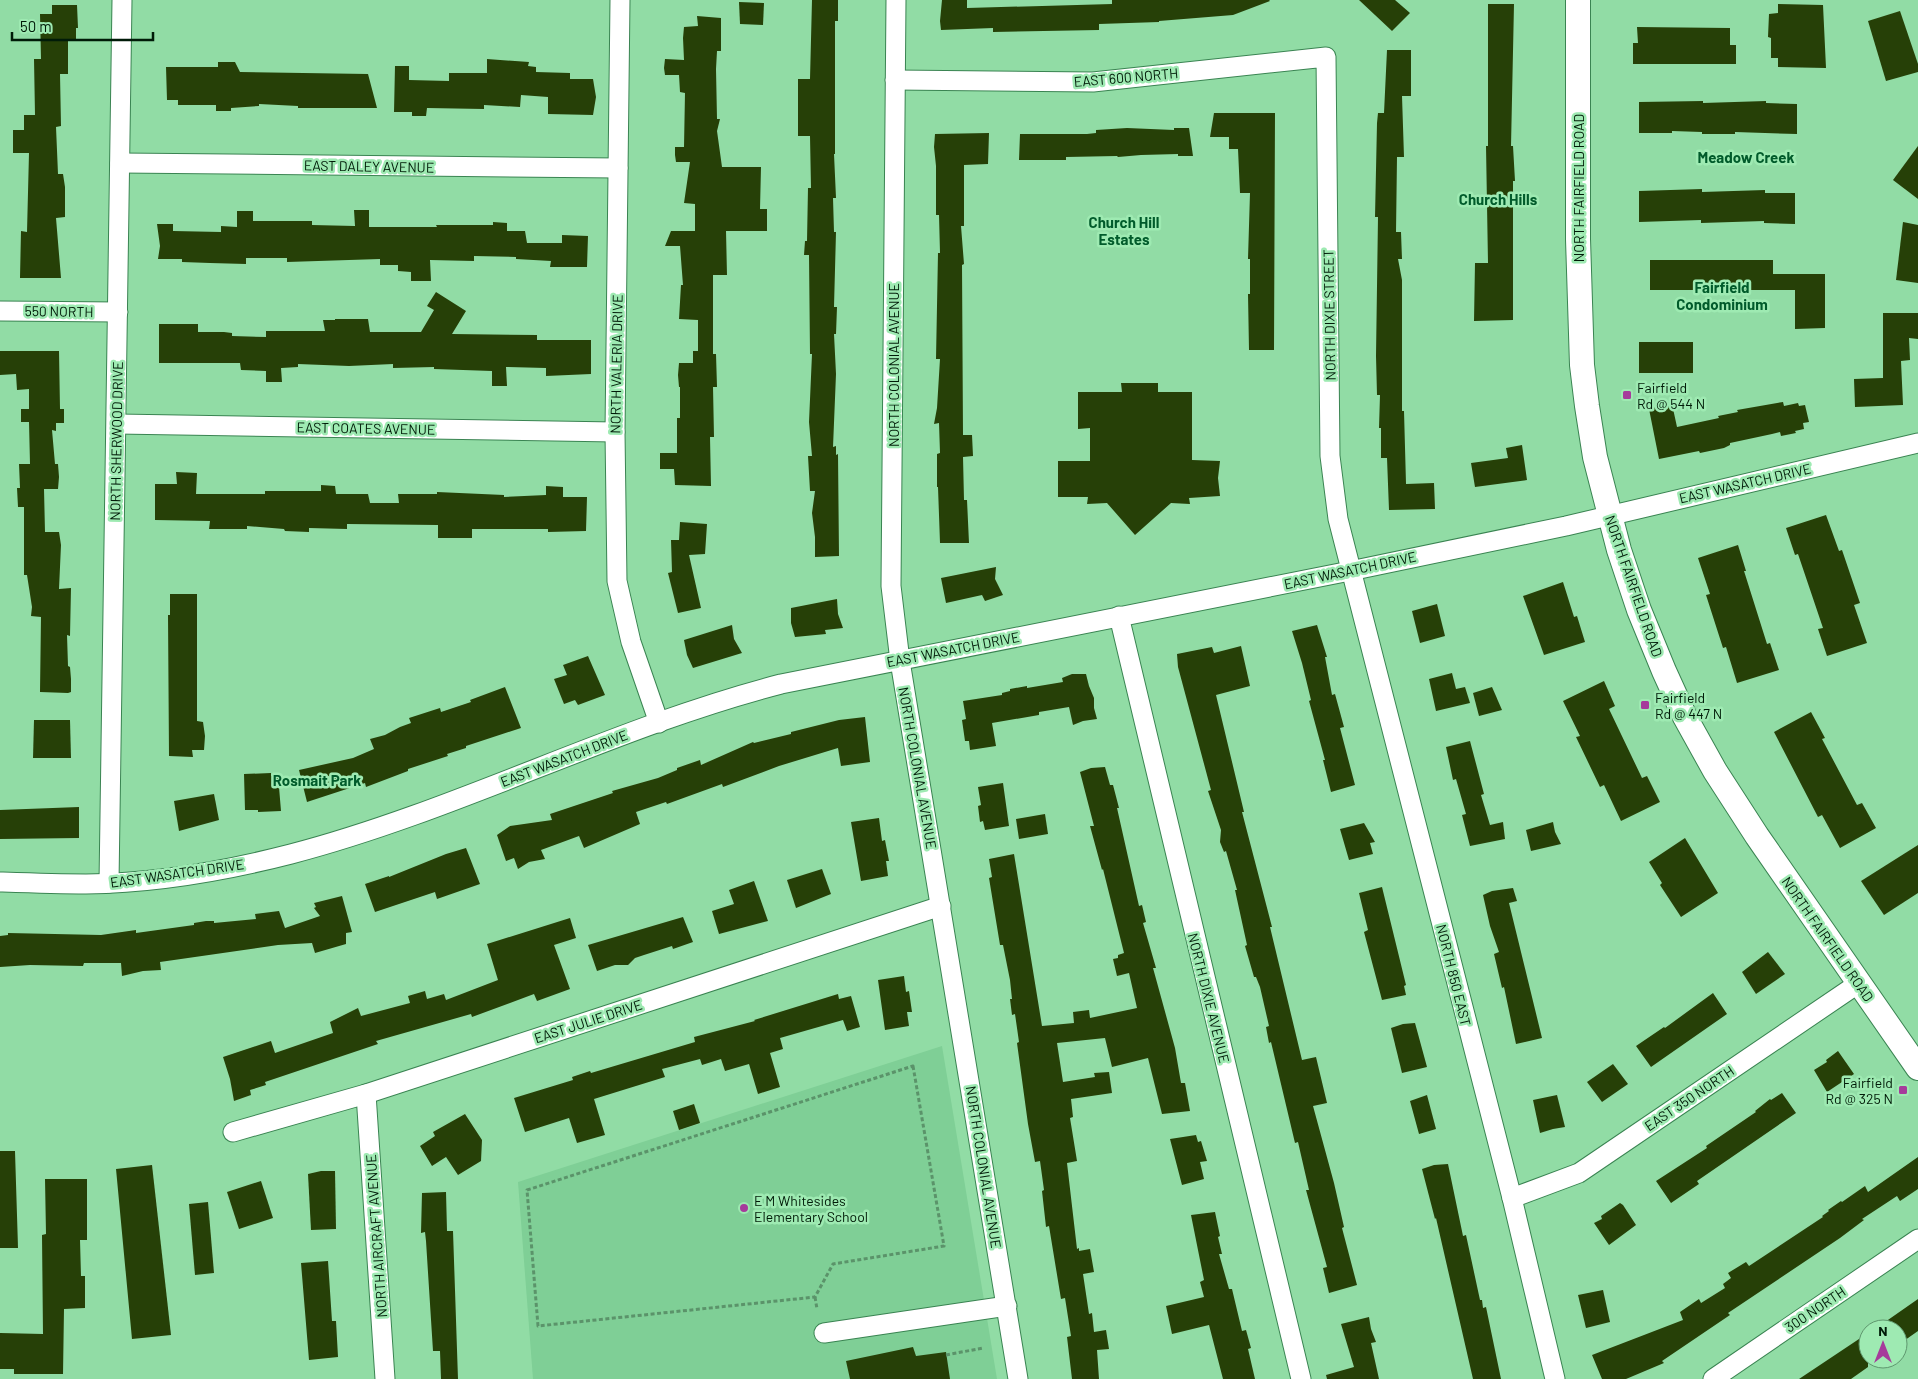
<svg xmlns="http://www.w3.org/2000/svg" width="1918" height="1379" font-family="Barlow,sans-serif">
<rect width="100%" height="100%" fill="#91dca5"/>
<!-- built -->
<path fill="#7fcf96" d="M942 1046 997 1379H533L518 1182Z"/>
<!-- building -->
<g fill="#264007">
<path d="M812 0H838V21H835V154H834L836 198H833L834 232H836L834 307H837L836 334H834L836 374 833 447 836 446V455L838 454 839 556 815 557V537L812 513 815 491H810L808 456H812L809 422 812 354H810L809 255H804L805 241H807L808 188H811L810 136H798V79H810Z"/>
<path d="M942 0H967V8L1112 4V0H1269L1270 1 1233 15 1159 21V22L1099 24V30L993 32V28L941 30 940 21Z"/>
<path d="M1359 0H1395L1410 13 1392 31Z"/>
<path d="M739 2 764 3 763 25 740 24Z"/>
<path d="M1488 4H1514L1511 146H1513L1515 181H1513V320L1474 321 1475 263H1488L1486 146H1488Z"/>
<path d="M1778 4 1823 5 1826 68 1778 67V58H1771V38L1768 37 1769 14 1778 13Z"/>
<path d="M52 5H77L78 28H76V41H68V74H60L61 126 56 127 58 174H63L65 187V217L56 218 61 278H20L21 231 27 232 29 153H13V130H24V115H35L34 59H41L40 14H52Z"/>
<path d="M1900 11 1918 64V72L1886 81 1868 21Z"/>
<path d="M697 16 721 18V51H717L716 69 717 119H720L717 131 722 167H761L760 209H767V231H726L727 275H713V354H716L717 387H713L714 437H710L711 486 675 485 674 469H660V453H677V418H680V387H679L678 375 679 363H693V351H698V320L679 319 681 285H683L680 246H665L671 231H695V204L684 203 690 162H676L675 155V147H684L685 93 680 92 679 75H665L664 68 665 59 684 60 683 38 684 27 698 26Z"/>
<path d="M1637 27 1730 28V45H1736V64H1633V43H1638Z"/>
<path d="M1387 50H1411V96H1402L1404 157H1397L1396 232H1401L1402 259H1398L1402 280V411H1404L1406 484 1434 483 1435 509 1389 510 1387 458H1381V428H1379L1380 395H1377L1376 356 1378 217H1375L1377 123 1378 113H1384Z"/>
<path d="M487 59 529 62 528 66 536 67V72L570 73V79H593L596 97 593 115 548 114V97L521 95 520 107 484 105V109L427 108 426 116H412V112H394L395 66H409V80L449 81V73H487Z"/>
<path d="M218 62H235L240 72 368 74 377 108H298V106L259 104V106L231 108V111H216V105H178V100H167L166 67H218Z"/>
<path d="M1703 101V103L1766 101V103L1797 104V134L1735 132V134H1702V132L1672 131V133H1639V102Z"/>
<path d="M1214 113H1275L1274 350H1249L1248 294H1250V259H1248L1250 193H1240L1238 149H1229V137H1210Z"/>
<path d="M1127 128 1174 130V128H1189L1193 156H1178V154L1141 155 1118 157 1117 156 1066 157V160H1019L1020 134H1087L1096 133V130Z"/>
<path d="M989 133 988 164 964 165V226H961L964 264 962 265 963 435H972L973 456 963 457 964 500H967L969 543H940L938 487H937V454L940 453 939 423 934 424 937 408 940 359H936L938 253H940L939 215H936V166L934 147 935 134Z"/>
<path d="M1918 146V199L1893 180Z"/>
<path d="M1702 189V192L1765 190V193H1795V224L1764 223V221L1701 223V220L1639 222V191Z"/>
<path d="M354 210H369V227H437L436 225H493V222L507 223V231H525L527 243H562V235L588 236 587 267H550L551 261 516 259V257L474 256V261L430 260 431 281H411V272L398 271V265H380V259L287 262V258H246V264L210 263 182 262V259H158L160 246 157 224H173V231L221 232V226L237 227V211H253V221H312V225L355 226Z"/>
<path d="M1903 222 1918 225V283L1896 280Z"/>
<path d="M1650 260H1773V274H1825V328L1795 329V290H1650Z"/>
<path d="M436 292 466 311 452 334 537 335V340H591V374L546 376V368L506 367 507 386H492V371L434 369V367L393 368V364L349 366 298 364V367L281 368 282 382H266V371L241 370 240 363H159V324H198V332H224L232 333V336L266 337V331H325L323 320H335V319H368L370 332H421L434 310 427 306Z"/>
<path d="M1883 313H1918V339L1909 338 1910 360 1901 361 1903 405 1855 407 1854 379 1883 378Z"/>
<rect x="1639" y="342" width="54" height="31"/>
<path d="M0 351H59L60 409H64V423H56V431L52 430 55 464H58L59 477 58 489H44L45 532H59L61 545 59 589 71 588 70 636 67 635 68 666 70 667 71 679V692L68 693 40 692 41 617 31 616 32 607 27 575H24V507H18L17 488H20L19 464H30L29 422H21V409H29V389L17 390 16 374 0 375Z"/>
<path d="M1121 383H1158V392H1192V460L1220 461 1218 478 1220 496 1189 498 1190 504 1171 503 1135 535 1107 503 1087 504 1088 497H1058V461H1090V428L1078 429V392H1122Z"/>
<path d="M1670 402V404H1672L1677 427 1719 418 1718 416 1738 412 1737 410 1783 402 1784 406 1798 403 1799 406 1805 405 1809 422 1803 423 1804 429 1795 431 1796 433 1781 436 1780 432 1772 434 1730 443V445L1724 448 1700 453 1699 451 1659 459 1649 409 1656 407V405Z"/>
<path d="M1522 445 1527 480 1475 487 1471 463 1508 458 1506 448Z"/>
<path d="M176 472 197 473 196 494H265V491H321V485L335 486 336 494H368L370 503H399L398 494H437V492L504 495V497L546 495V486L563 487V497H587L586 531 548 532V529H472V538H438V525L347 524V529L309 528V532L285 531 284 529 247 526V529H209L210 521 155 520V484H177Z"/>
<path d="M1826 515 1839 551 1842 550 1860 603 1854 605 1867 643 1827 656 1818 629 1823 628 1798 554 1795 555 1786 528Z"/>
<path d="M680 522 707 524 705 554 689 555 701 608 678 613 668 573 672 572 671 540H679Z"/>
<path d="M1738 545 1746 571H1744L1767 644 1770 643 1779 670 1737 683 1726 647 1723 648 1706 595 1710 594 1698 558Z"/>
<path d="M996 567 995 579 1003 595 985 601 982 595 946 603 941 578Z"/>
<path d="M1563 582 1574 617 1577 616 1585 642 1544 655 1523 596Z"/>
<path d="M170 594H197V721L203 722 205 736 204 750H192L193 757 169 756 168 615H170Z"/>
<path d="M837 599 838 614 843 628 825 630 826 634 795 637 791 623V608Z"/>
<path d="M1437 604 1445 636 1420 643 1412 611Z"/>
<path d="M732 625 734 639 742 653 693 668 687 655 684 640Z"/>
<path d="M1317 625 1327 657H1325L1332 695 1335 694 1344 727 1340 728 1355 785 1331 792 1323 760H1325L1309 701 1311 700 1302 663 1292 631Z"/>
<path d="M1241 646 1250 686 1216 695 1244 812H1242L1272 927H1270L1302 1060 1316 1057 1327 1103 1313 1106 1334 1183 1344 1227 1342 1228 1357 1285 1329 1293 1323 1268 1327 1267 1306 1190H1309L1298 1142 1295 1143 1271 1042 1269 1043 1266 1027 1269 1026 1260 987 1256 977H1254L1245 946 1247 945 1235 890H1237L1226 851 1224 852 1220 842 1221 830 1208 791 1211 790 1178 667 1177 654 1212 647 1214 653Z"/>
<path d="M588 656 605 695 578 705 575 700 564 704 554 679 567 675 563 665Z"/>
<path d="M1452 673 1456 689 1465 687 1470 703 1436 711 1429 679Z"/>
<path d="M1072 674H1086L1089 686 1094 698V708L1097 719 1083 721 1073 725 1069 707 1039 712V715L992 723 996 746 970 750 969 741H965L962 720 966 719 963 701 1002 695V693L1010 691V689L1027 686V688L1063 682 1062 678Z"/>
<path d="M1604 681 1615 706 1609 709 1642 778 1647 776 1660 802 1621 821 1604 785 1600 787 1576 737 1580 736 1563 701Z"/>
<path d="M505 687 521 728 466 746V748L447 754 448 756 408 769V771L366 787 365 783 307 802 299 770 353 758 374 749 370 739 385 735 400 727 411 723 409 718 440 708 441 712 471 702 470 700Z"/>
<path d="M1492 687 1502 710 1479 716 1473 693Z"/>
<path d="M1811 712 1825 738 1822 739 1857 805 1862 803 1876 828 1840 848 1822 815 1818 817 1774 732Z"/>
<path d="M865 717 870 762 841 766 838 748 779 766 723 787 722 784 667 804 666 802 636 812 640 824 584 848 579 836 541 850 545 859 529 862 518 869 514 858 506 861 497 835 510 826 552 820 550 814 613 793 612 791 658 778 677 770V768L700 760 701 765 753 742 754 743 791 734V732L839 720Z"/>
<path d="M34 720H70L71 758H33Z"/>
<path d="M1470 741 1484 794 1481 795 1490 825 1503 822 1505 839 1470 846 1462 815 1466 814 1456 779 1453 780 1446 747Z"/>
<path d="M1105 767 1110 785H1113L1119 808H1117L1139 906 1142 905 1146 922 1143 923 1156 968H1153L1175 1048 1181 1083H1185L1190 1111 1162 1114 1148 1058 1112 1067 1105 1038 1057 1043 1063 1082 1095 1077 1094 1073 1109 1072 1112 1093 1071 1099 1073 1117 1070 1118 1077 1161 1067 1163 1077 1249 1079 1248V1251L1090 1249 1094 1272 1083 1274 1089 1314 1092 1313 1094 1332 1106 1330 1109 1349 1097 1350 1099 1379H1072L1067 1337 1071 1336 1065 1298 1061 1299 1049 1226 1046 1227 1042 1191 1044 1190 1040 1161 1035 1162 1028 1124 1017 1043 1019 1042 1015 1014 1012 1015 1010 999H1012L1010 980 1003 945H1000L989 878 992 877 989 859 1014 854 1042 1026 1074 1023 1073 1012 1089 1010 1090 1018 1137 1008 1129 973 1117 976 1113 959 1118 958V955L1124 953 1103 869 1102 870 1090 826H1094L1080 772 1091 768Z"/>
<path d="M271 773V776L278 775 281 811 258 812V810H245L244 774Z"/>
<path d="M1003 783 1009 826 985 830 983 821 980 822 978 806 981 805 978 787Z"/>
<path d="M214 794 219 820 179 831 174 801Z"/>
<path d="M79 807V838L0 839V810Z"/>
<path d="M1045 814 1048 834 1019 839 1016 819Z"/>
<path d="M879 818 882 841 885 840 889 861H886L888 876 861 881 851 822Z"/>
<path d="M1553 822 1555 832 1561 844 1531 851 1526 830Z"/>
<path d="M1364 823 1375 842 1370 843 1373 854 1349 860 1340 829Z"/>
<path d="M1685 838 1718 893 1681 917 1660 885 1662 883 1649 862Z"/>
<path d="M1918 845V893L1884 915 1861 881Z"/>
<path d="M466 848 480 884 437 899 435 892 375 912 365 884 389 876V877L446 854Z"/>
<path d="M822 869 831 894 796 908 787 880Z"/>
<path d="M754 881 768 921 719 934 712 911 734 904 729 890Z"/>
<path d="M1382 887 1406 985 1404 986 1406 995 1382 1000 1364 932 1368 930 1359 893Z"/>
<path d="M1513 888 1517 901 1509 903 1542 1038 1516 1044 1504 987 1502 988 1494 954 1499 952 1490 926 1483 895 1492 891Z"/>
<path d="M342 896 352 932 346 933V944L315 953 312 943 278 945 160 962 161 970 143 971 122 976 121 963H84L83 966 30 965 0 967V936L8 935V933L101 935 136 930V933L194 925V923L206 921H214V923L256 919 255 914 279 911 285 928 320 916 314 908 316 907 314 903Z"/>
<path d="M683 917 693 942 673 949 672 946 644 955 635 958 628 965H615L597 971 588 945Z"/>
<path d="M570 918 576 938 554 945 570 989 537 1001 534 994 472 1017 471 1014 376 1041 378 1044 265 1082 266 1085 250 1090 251 1095 234 1101 230 1079 223 1057 271 1041 275 1053 333 1033 330 1022 358 1008 361 1016 410 1003 408 996 425 991 427 999 444 994 446 1000 498 980 487 944Z"/>
<path d="M1768 952 1785 974 1756 994 1742 972Z"/>
<path d="M904 976 906 992 909 991 912 1012H907L909 1026 885 1030 878 980Z"/>
<path d="M1713 993 1727 1014 1651 1067 1636 1046 1664 1027 1665 1028Z"/>
<path d="M838 994 839 999 851 996 860 1027 847 1031 843 1020 780 1038 783 1049 770 1053 780 1087 758 1094 749 1064 725 1071 721 1059 702 1065 700 1059 662 1069 665 1077 594 1099 605 1135 577 1143 569 1118 525 1132 514 1098 573 1080 572 1077 590 1071 591 1073 695 1042 694 1037 755 1021 754 1020Z"/>
<path d="M1415 1023 1427 1067 1402 1073 1391 1028 1403 1024Z"/>
<path d="M1838 1051 1854 1074 1827 1092 1814 1070 1827 1062 1826 1060Z"/>
<path d="M1613 1064 1628 1084 1602 1102 1587 1082Z"/>
<path d="M1782 1093 1796 1113 1697 1181 1699 1184 1671 1203 1656 1181 1707 1148 1706 1146 1756 1112 1755 1111 1770 1099 1771 1100Z"/>
<path d="M1427 1095 1436 1129 1419 1134 1410 1101Z"/>
<path d="M1557 1095 1565 1127 1553 1129 1540 1133 1533 1100Z"/>
<path d="M694 1104 700 1123 679 1130 673 1111Z"/>
<path d="M465 1114 482 1140 481 1161 458 1175 446 1157 432 1166 420 1146 435 1136 433 1132Z"/>
<path d="M1196 1135 1198 1142 1201 1141 1207 1161 1200 1162 1204 1179 1182 1185 1170 1139Z"/>
<path d="M0 1151H15L18 1248H0Z"/>
<path d="M1918 1157V1189L1900 1201 1897 1196 1862 1219 1864 1220 1840 1238 1728 1313 1730 1315 1662 1361 1664 1363 1626 1379H1602L1592 1355 1683 1320 1680 1312 1699 1299 1701 1303 1725 1288 1723 1284 1731 1278 1728 1273 1746 1262 1749 1266 1823 1217 1822 1216 1829 1211 1828 1210 1841 1201 1842 1202 1865 1186 1868 1192Z"/>
<path d="M1448 1164 1463 1236 1466 1235 1480 1300H1482L1483 1308 1486 1307 1501 1379H1473L1436 1218 1435 1219 1422 1169 1434 1165Z"/>
<path d="M152 1165 171 1335 132 1339 116 1169Z"/>
<path d="M321 1171H335L336 1229 311 1230 308 1174Z"/>
<path d="M45 1179H87V1240H80L81 1276H85V1308L64 1309 63 1374H14V1369H0V1333L43 1334 42 1235 46 1234Z"/>
<path d="M261 1181 273 1218 239 1229 227 1192Z"/>
<path d="M446 1192 447 1231H453L458 1379H441L440 1351H433L426 1241 425 1232 421 1233 422 1193Z"/>
<path d="M208 1202 214 1273 195 1275 189 1204Z"/>
<path d="M1620 1203 1623 1205 1636 1225 1609 1245 1594 1223 1602 1219 1601 1216Z"/>
<path d="M1215 1212 1220 1236 1218 1237 1222 1254H1219L1229 1289H1232L1242 1331 1246 1330 1251 1348 1248 1349 1255 1379H1223L1209 1325 1172 1334 1166 1306 1204 1297 1200 1282 1204 1280 1191 1215Z"/>
<path d="M328 1261 332 1321H336L338 1357 309 1360 301 1263Z"/>
<path d="M1603 1290 1610 1322 1586 1328 1578 1295Z"/>
<path d="M1918 1299V1331L1898 1345V1329H1875Z"/>
<path d="M1369 1317 1371 1329 1376 1342 1371 1343 1379 1379H1327L1326 1375 1354 1367 1341 1324Z"/>
<path d="M1868 1333V1367L1851 1379H1799Z"/>
<path d="M913 1347 916 1356 946 1352 950 1379H850L846 1361Z"/>
</g>
<g fill="none" stroke-linecap="round" stroke-linejoin="round">
<!-- minor casing -->
<g stroke="#3a8452" stroke-width="21">
<g id="minor">
<path d="M620 0 615 432 617 581 631 642 659 723"/>
<path d="M896 0 891 586 900 661 1018 1379"/>
<path d="M895 80 1093 82 1326 57 1330 456 1338 519 1512 1198 1555 1379"/>
<path d="M120 163 618 168"/>
<path d="M0 311 118 312"/>
<path d="M117 424 615 432"/>
<path d="M1119 616 1301 1379"/>
<path d="M0 882C29 883 57 884 86 884 154 883 225 871 291 854 459 810 614 727 781 684L1350 571 1566 526 1918 443"/>
<path d="M109 883 122 0"/>
<path d="M366 1094 385 1379"/>
<path d="M233 1132 366 1094 941 906"/>
<path d="M1512 1198 1579 1173 1859 983"/>
<path d="M824 1333 1007 1306"/>
<path d="M1713 1379 1918 1239"/>
</g>
</g>
<!-- major casing -->
<g stroke="#3a8452" stroke-width="26">
<path id="major" d="M1578 0V239L1582 365 1587 406 1595 457 1619 550 1639 610 1664 671 1685 717 1715 771 1757 836 1918 1068"/>
</g>
<!-- path -->
<g stroke="#5b936a" stroke-width="3" stroke-dasharray="4 2.5" stroke-linecap="butt">
<path d="M913 1066 944 1246 833 1264 815 1297 538 1326 527 1190Z"/>
<path d="M815 1297 817 1309"/>
<path d="M946 1355 983 1348"/>
</g>
<!-- minor -->
<use href="#minor" stroke="#fff" stroke-width="19"/>
<!-- major -->
<use href="#major" stroke="#fff" stroke-width="24"/>
</g>
<!-- markers -->
<g fill="#a63b9b" stroke="#9eeab2" stroke-width="2">
<rect x="1622" y="390" width="10" height="10" rx="2.5"/>
<rect x="1640" y="700" width="10" height="10" rx="2.5"/>
<rect x="1898" y="1085" width="10" height="10" rx="2.5"/>
<circle cx="744" cy="1208" r="5"/>
</g>
<g text-anchor="middle" dominant-baseline="central" stroke-width="5" stroke-linejoin="round" paint-order="stroke">
<!-- street labels -->
<g font-size="14" fill="#001b08" stroke="#9eeab2">
<text transform="translate(1126 77) rotate(-5)">EAST 600 NORTH</text>
<text transform="translate(369 166) rotate(1)">EAST DALEY AVENUE</text>
<text transform="translate(1578 188) rotate(-90)">NORTH FAIRFIELD ROAD</text>
<text transform="translate(59 311) rotate(1)">550 NORTH</text>
<text transform="translate(1329 315) rotate(-91)">NORTH DIXIE STREET</text>
<text transform="translate(616 364) rotate(-89)">NORTH VALERIA DRIVE</text>
<text transform="translate(893 365) rotate(-90)">NORTH COLONIAL AVENUE</text>
<text transform="translate(366 428) rotate(1)">EAST COATES AVENUE</text>
<text transform="translate(116 441) rotate(-89)">NORTH SHERWOOD DRIVE</text>
<text transform="translate(1745 483) rotate(-13)">EAST WASATCH DRIVE</text>
<text transform="translate(1350 570) rotate(-12)">EAST WASATCH DRIVE</text>
<text transform="translate(1634 586) rotate(71)">NORTH FAIRFIELD ROAD</text>
<text transform="translate(953 649) rotate(-11)">EAST WASATCH DRIVE</text>
<text transform="translate(564 758) rotate(-21)">EAST WASATCH DRIVE</text>
<text transform="translate(918 768) rotate(80)">NORTH COLONIAL AVENUE</text>
<text transform="translate(177 873) rotate(-8)">EAST WASATCH DRIVE</text>
<text transform="translate(1828 939) rotate(55)">NORTH FAIRFIELD ROAD</text>
<text transform="translate(1454 975) rotate(76)">NORTH 850 EAST</text>
<text transform="translate(1209 998) rotate(76)">NORTH DIXIE AVENUE</text>
<text transform="translate(588 1021) rotate(-18)">EAST JULIE DRIVE</text>
<text transform="translate(1689 1098) rotate(-34)">EAST 350 NORTH</text>
<text transform="translate(984 1167) rotate(81)">NORTH COLONIAL AVENUE</text>
<text transform="translate(376 1236) rotate(-94)">NORTH AIRCRAFT AVENUE</text>
<text transform="translate(1815 1309) rotate(-34)">300 NORTH</text>
</g>
<!-- poi labels -->
<g font-size="14" fill="#001b08" stroke="#9eeab2" text-anchor="start">
<text x="1637" y="387">Fairfield<tspan x="1637" dy="16">Rd @ 544 N</tspan></text>
<text x="1655" y="697">Fairfield<tspan x="1655" dy="16">Rd @ 447 N</tspan></text>
<text x="1893" y="1082" text-anchor="end">Fairfield<tspan x="1893" dy="16">Rd @ 325 N</tspan></text>
<text x="754" y="1200">E M Whitesides<tspan x="754" dy="16">Elementary School</tspan></text>
</g>
<!-- neighbourhood labels -->
<g font-size="15" font-weight="bold" fill="#015b2b" stroke="#9eeab2">
<text x="1746" y="157">Meadow Creek</text>
<text x="1498" y="199">Church Hills</text>
<text x="1124" y="222">Church Hill<tspan x="1124" dy="17">Estates</tspan></text>
<text x="1722" y="287">Fairfield<tspan x="1722" dy="17">Condominium</tspan></text>
<text x="317" y="780">Rosmait Park</text>
</g>
</g>
<!-- north arrow -->
<g transform="translate(1883 1344)"><circle r="24" fill="#9eeab2" stroke="#5f976e"/>
<path d="M0-4L9 19L0 12L-9 19Z" fill="#a63b9b"/>
<text y="-8" font-size="14" font-weight="bold" text-anchor="middle" fill="#001b08">N</text>
</g>
<!-- scale -->
<path d="M12 32v8h141v-8" fill="none" stroke="#001b08" stroke-width="2.5"/>
<text x="20" y="32" font-size="15" fill="#001b08" stroke="#9eeab2" stroke-width="4" paint-order="stroke">50 m</text>
</svg>
